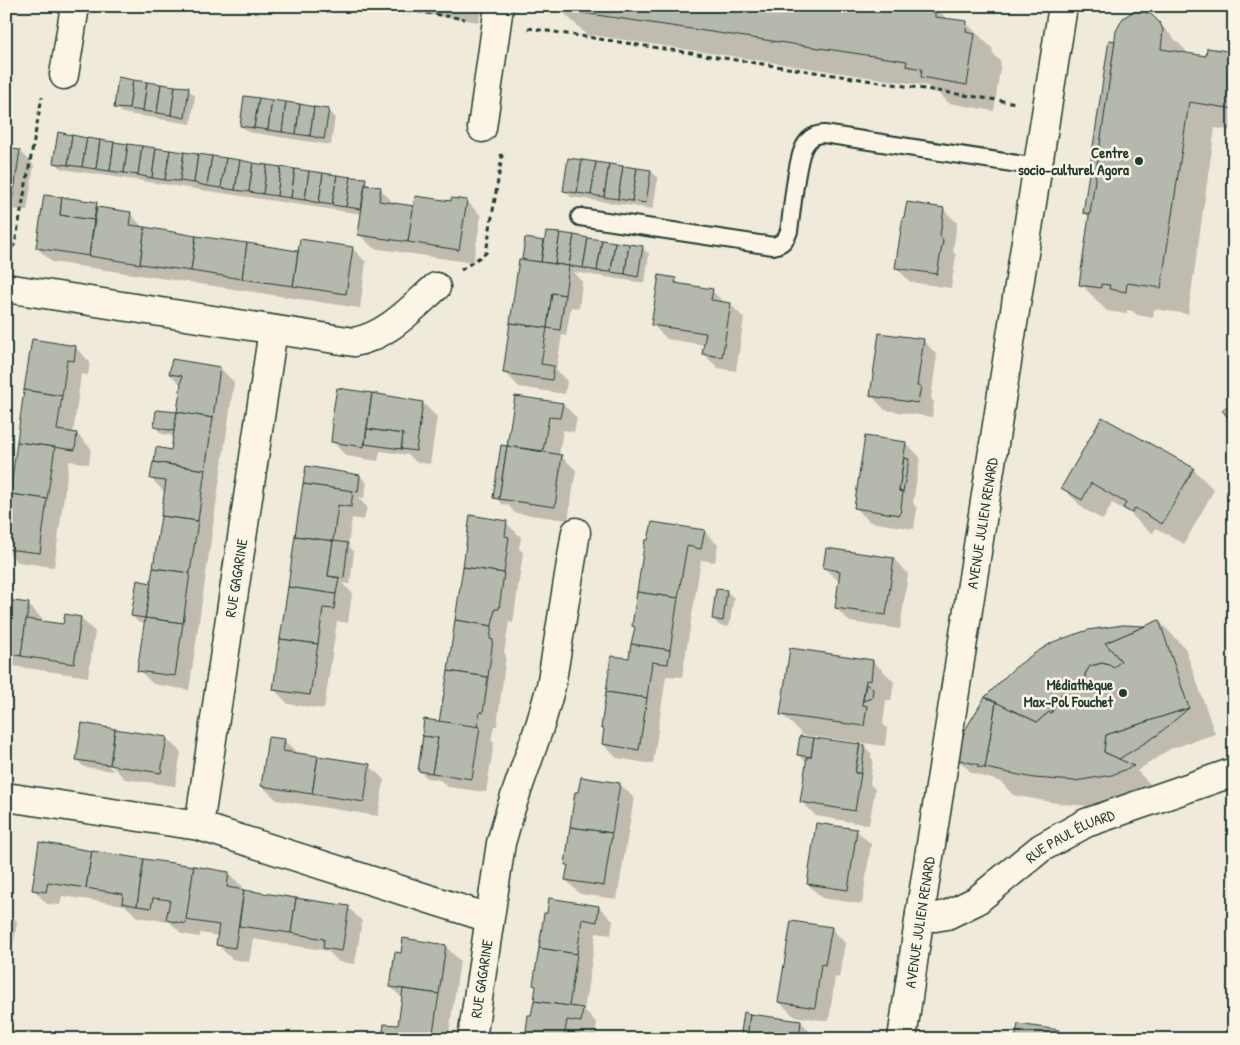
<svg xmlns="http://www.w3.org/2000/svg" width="1240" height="1045" font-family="'Patrick Hand',sans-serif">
<rect width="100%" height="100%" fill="#efeada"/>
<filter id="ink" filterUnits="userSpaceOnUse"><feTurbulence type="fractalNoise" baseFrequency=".02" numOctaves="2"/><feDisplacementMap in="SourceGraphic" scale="10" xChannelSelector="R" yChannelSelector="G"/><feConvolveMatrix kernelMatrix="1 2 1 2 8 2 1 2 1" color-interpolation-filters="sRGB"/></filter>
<g filter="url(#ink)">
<!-- shadow -->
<g fill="#0003">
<path d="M371 6H481L479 22Z"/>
<path d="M565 6H934L948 20 966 23 993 49 992 53 1001 62 994 111 949 103 938 93H934L928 86 592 35 590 38 564 13Z"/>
<path d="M1159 23 1186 51 1188 54 1207 57 1234 53V131L1215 128 1188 314 1154 309 1153 318 1137 315 1133 311 1127 310V314L1107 311 1081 284 1090 218 1085 213 1114 42Z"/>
<path d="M188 89 195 96 191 124 122 113 115 106Z"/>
<path d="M328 110 335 117 331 145 248 132 241 125Z"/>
<path d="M6 149 20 151 34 165 27 211 6 208Z"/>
<path d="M55 162 365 181 372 187 380 188 394 204 415 207 467 201 481 216 473 263 373 248 359 234 362 214 62 169Z"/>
<path d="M651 171 658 178 653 209 571 197 564 190Z"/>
<path d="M96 204 101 209 130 213 144 229 299 253 352 248 366 262 360 308 52 262 37 248Z"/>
<path d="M943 209 957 223 953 251 956 255 951 288 910 282 896 267Z"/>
<path d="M526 240 546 242 642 247 649 254 645 283 573 272 582 282 579 308 571 307 566 336 562 335 556 370 567 381 565 394 519 387 505 372Z"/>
<path d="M675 279 682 286 712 291 725 303 730 304 744 318 736 371 718 368 704 354 705 345 667 339 653 325Z"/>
<path d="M923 340 937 355 931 398 934 402 932 417 885 410 871 395Z"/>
<path d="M33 341 76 348 90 362 88 375 81 374 73 434H77L91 448 89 464 69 461 54 567 18 562 6 550V527Z"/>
<path d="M220 368 234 382 189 690 153 684 139 670 146 623H139L132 616 152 584 165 493 151 478 157 449 172 452 174 436 162 434 155 427 176 414 177 415 182 386 170 374Z"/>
<path d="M338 390 423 403 437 417 430 464 416 462 409 455 380 451 378 461 346 456 332 441 335 426 332 423Z"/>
<path d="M516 397 563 404 577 418 574 432 563 430 559 455 561 456 576 470 568 520 515 513 508 505 502 504 495 497 508 448Z"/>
<path d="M1102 418 1193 469 1214 490 1184 544 1156 528 1153 533 1145 528 1130 513 1112 503 1103 520 1084 509 1063 488Z"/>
<path d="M906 443 920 457 913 503 917 508 914 529 870 522 856 508Z"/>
<path d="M360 476 367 483 364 498 357 497 367 507 364 520 352 518 348 545 354 552 350 584 342 583 352 593 348 623 337 621 324 709 288 704 274 689 305 484Z"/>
<path d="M506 523 521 537 519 549 523 552 513 623 509 622 504 653 506 655 497 726H494L491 740 494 743 486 792 448 787 440 780 427 778 420 771 440 723Z"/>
<path d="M704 531 718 545 715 562 701 560 682 677 666 676 653 764 617 758 603 744 605 731 602 728 630 660 636 628 633 626 639 580Z"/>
<path d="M827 549 894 559 908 574 900 629 850 622 836 608 840 582 824 568Z"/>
<path d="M717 590 727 592 734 598 729 627 720 626 713 619Z"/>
<path d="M6 601 28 604 42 619V623L64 626 81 618 95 632 88 677 6 665Z"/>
<path d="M1159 621 1185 648 1215 734 1170 749 1137 771 1159 793 1102 807 1062 804 1013 795 1001 782 972 773 957 759 1144 627Z"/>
<path d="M873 661 894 682 891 701 886 700 883 724 887 728 885 746 803 735 782 714Z"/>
<path d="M166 738 181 752 175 786 125 779 106 760 104 762 114 771 84 767 77 760Z"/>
<path d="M284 740 299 755 370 766 384 780 378 816 277 800 262 786Z"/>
<path d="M864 746 871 753V757L873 760 870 784 875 789 869 825 816 816 802 802 808 762 805 761 798 754Z"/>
<path d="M620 784 634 798 617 899 580 894 566 880 569 867 566 864Z"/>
<path d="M856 830 871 844 862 904 822 898 808 884Z"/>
<path d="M40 844 228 873 243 887 242 891 348 907 362 921 355 964 339 962 328 951 253 939 249 962 232 959 218 945 219 936 200 933V937L182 934 166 918 165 921 137 917 125 905 62 896 60 905 47 904 33 889Z"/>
<path d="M6 865 9 868 6 884Z"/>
<path d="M599 907 613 921 611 935 596 933 584 1010 597 1023 595 1036 581 1033 580 1039H526L535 1001 545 914Z"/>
<path d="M6 911 17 921 10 970 6 969Z"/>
<path d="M831 928 845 943 839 978 835 977 829 1021 794 1016 779 1002Z"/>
<path d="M446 947 460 961 448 1039H383L399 1027 403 999 391 987 402 955Z"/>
<path d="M801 1022 815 1037V1039H741Z"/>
<path d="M1059 1031 1066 1039H1016Z"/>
</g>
<!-- building -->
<g fill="#b5b9ad" stroke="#1f3d34">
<path d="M564 6H935V17L967 21 966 32 975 34 967 85 921 77 922 69 906 66 907 61 563 10Z"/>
<path d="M1140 11 1151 14 1160 23 1163 30 1161 49 1206 56 1207 48 1234 52V109L1189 102 1161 288 1127 283 1126 292 1109 289 1110 285 1101 284V288L1079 285 1116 31 1123 18 1132 12Z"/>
<path d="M1109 40 1115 41 1090 214 1083 213Z"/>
<path d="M118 77 133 80 129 109 114 108Z"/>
<path d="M133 80 147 82 143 111 129 109Z"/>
<path d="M147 82 161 84 157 113 143 111Z"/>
<path d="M161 84 175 86 171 115 157 113Z"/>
<path d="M175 86 189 87 185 118 171 115Z"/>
<path d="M244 96 259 98 254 128 240 126Z"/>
<path d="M259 98 272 100 268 130 254 128Z"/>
<path d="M272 100 286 102 282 132 268 130Z"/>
<path d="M286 102 300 104 296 134 282 132Z"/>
<path d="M300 104 314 107 310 136 296 134Z"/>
<path d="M314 107 329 109 324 139 310 136Z"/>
<path d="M58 132 72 135 68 165 53 163Z"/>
<path d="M72 135 87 138 82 167 68 165Z"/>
<path d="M87 138 100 140 96 169 82 167Z"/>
<path d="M100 140 114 142 110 171 96 169Z"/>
<path d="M114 142 128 144 124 173 110 171Z"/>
<path d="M128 144 142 146 138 175 124 173Z"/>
<path d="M142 146 156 148 152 178 138 175Z"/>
<path d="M6 148 20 150 13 198 6 197Z"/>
<path d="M156 148 170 150 165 180 152 178Z"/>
<path d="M170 150 184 152 180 181 165 180Z"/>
<path d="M184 152 198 154 194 183 180 181Z"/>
<path d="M198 154 212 156 207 186 194 183Z"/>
<path d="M212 156 226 158 221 188 207 186Z"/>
<path d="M226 158 240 160 235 190 221 188Z"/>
<path d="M568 158 582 160 577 193 563 191Z"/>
<path d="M240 160 253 163 249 192 235 190Z"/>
<path d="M582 160 596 162 591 195 577 193Z"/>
<path d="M596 162 609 164 604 197 591 195Z"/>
<path d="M253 163 267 165 263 194 249 192Z"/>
<path d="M609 164 623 166 618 199 604 197Z"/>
<path d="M267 165 281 167 277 196 263 194Z"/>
<path d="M623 166 637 168 632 201 618 199Z"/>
<path d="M281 167 295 169 291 198 277 196Z"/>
<path d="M637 168 651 170 646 203 632 201Z"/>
<path d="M295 169 309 171 305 200 291 198Z"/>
<path d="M309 171 323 173 319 203 305 200Z"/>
<path d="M323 173 337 175 332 205 319 203Z"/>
<path d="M337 175 351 177 346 207 332 205Z"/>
<path d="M351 177 366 178 361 209 346 207Z"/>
<path d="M365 185 381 187 379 201 414 206 408 242 358 235Z"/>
<path d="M44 195 62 197 60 215 94 220 89 256 36 248Z"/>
<path d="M415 196 451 201V198L467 200 459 250 408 242Z"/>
<path d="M62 197 97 202 94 220 60 215Z"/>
<path d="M907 202 944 208 940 236 943 240 937 274 895 268 903 217H904Z"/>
<path d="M97 207 131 212 129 225 145 227 140 264 89 256Z"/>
<path d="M145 227 196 236 191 271 140 264Z"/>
<path d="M546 232 560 233 555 264 541 262Z"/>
<path d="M560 233 574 235 569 266 555 264Z"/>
<path d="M574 235 588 238 583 268 569 266Z"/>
<path d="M196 236 247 243 242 279 191 271Z"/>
<path d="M525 238 544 241 541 262 522 260Z"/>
<path d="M588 238 602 240 597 271 583 268Z"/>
<path d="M300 239 353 247 346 294 293 286Z"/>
<path d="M602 240 615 242 611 272 597 271Z"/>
<path d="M615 242 629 244 625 274 611 272Z"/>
<path d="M247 243 298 251 293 286 242 279Z"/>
<path d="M629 244 643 246 638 277 625 274Z"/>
<path d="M519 259 569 266 565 295 552 293 547 328 510 323Z"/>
<path d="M659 275 676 278 675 283 713 289 711 300 731 303 722 357 702 354 706 333 651 325Z"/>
<path d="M552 293 565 295 560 330 547 328Z"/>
<path d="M510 323 547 328 541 364 554 366 552 380 503 373Z"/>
<path d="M879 333 924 339 917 386H921L918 403 870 396Z"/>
<path d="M32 339 76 346 74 361 67 360 62 396 24 390Z"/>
<path d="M172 359 220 367 213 418 177 412 182 376 169 374Z"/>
<path d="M337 388 372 393 364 447 331 442 333 424H331Z"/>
<path d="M24 390 62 396 57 430 77 433 75 450 17 442Z"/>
<path d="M372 393 423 402 416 451 401 449 403 434 367 429Z"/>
<path d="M515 396 563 403 560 418 549 417 543 451 507 446Z"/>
<path d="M1234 401V426L1222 410Z"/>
<path d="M156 410 177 412 174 431 154 427Z"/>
<path d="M177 412 213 418 205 470 154 462 156 447 171 450Z"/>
<path d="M1102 417 1194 468 1162 524 1135 508 1132 513 1123 508 1126 503 1091 483 1082 500 1061 488Z"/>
<path d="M367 429 403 434 401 449 365 444Z"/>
<path d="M865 436 906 442 899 491 903 492 900 515 854 508Z"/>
<path d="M17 442 55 447 47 499 10 494Z"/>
<path d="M501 445 507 446 499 499 493 498Z"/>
<path d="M507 446 562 455 555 507 499 499Z"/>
<path d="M904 458 909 459 903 492 899 491Z"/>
<path d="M153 462 205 470 198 521 161 516 166 481 150 479Z"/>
<path d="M306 466 360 475 358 492 303 484Z"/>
<path d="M303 484 353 491 351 507 338 505 333 541 295 536Z"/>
<path d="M10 494 47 499 40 553 6 549V518Z"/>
<path d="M470 515 507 521 505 536 509 537 504 573 463 567Z"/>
<path d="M161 516 198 521 190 573 153 568Z"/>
<path d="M652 522 705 530 701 549 687 546 678 598 637 592 645 540H648Z"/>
<path d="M295 536 333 541 328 576 339 578 336 594 288 587Z"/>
<path d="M333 541 348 543 344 578 328 576Z"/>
<path d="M826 548 894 558 886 615 835 608 840 571 823 568Z"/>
<path d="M463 567 504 573 499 609H495L492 626 455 620Z"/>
<path d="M153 568 190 573 183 623 145 618Z"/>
<path d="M137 580 151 583 145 618 131 616Z"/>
<path d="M288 587 336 594 334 609 323 608 318 644 280 639Z"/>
<path d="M716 589 727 590 723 621 712 619Z"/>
<path d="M637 592 678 598 670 650 631 644 635 627 632 626Z"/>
<path d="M6 600 29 603 21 656 6 653Z"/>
<path d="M65 614 81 617 74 664 21 656 26 619 63 624Z"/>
<path d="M145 618 183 623 175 676 137 671Z"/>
<path d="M455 620 492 626 490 639 493 640 488 677 448 671Z"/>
<path d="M1159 620 1189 708 1106 735 1104 752 1134 766 1112 775 1075 781 1034 778 985 768 996 702 1037 722 1049 712 1051 713 1055 706 1052 705 1072 682 1073 685 1084 680 1085 682V674L1090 666 1102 663 1110 665 1113 668 1121 661 1105 643Z"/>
<path d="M1123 625 1145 626 1105 643 1121 661 1113 668 1110 665 1102 663 1090 666 1085 674V682L1084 680 1073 685 1072 682 1052 705 1055 706 1051 713 1049 712 1037 722 985 697 1012 670 1032 655 1053 642 1088 630Z"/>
<path d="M280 639 318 644 310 695 273 690Z"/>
<path d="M631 644 670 650 668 664 652 662 647 698 606 692 611 656 629 658Z"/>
<path d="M790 648 873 660 871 681 866 680 862 705 867 706 864 726 780 715Z"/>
<path d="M448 671 488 677 483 713 480 712 477 727 439 722Z"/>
<path d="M866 684 873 689 872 698 863 701Z"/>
<path d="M606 692 647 698 639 750 602 744 604 729 601 728Z"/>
<path d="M985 697 996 702 985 768 977 767 979 765 956 759 965 730Z"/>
<path d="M1189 708 1156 736 1119 759 1104 752 1106 735Z"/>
<path d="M424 719 480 727 472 779 432 773 438 738 422 736Z"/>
<path d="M82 723 115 729 110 765 76 760Z"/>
<path d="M115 729 167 737 161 773 110 765Z"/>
<path d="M423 736 438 738 432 773 418 771Z"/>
<path d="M800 736 814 738 811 757 797 755Z"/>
<path d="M268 737 285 739 283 751 318 756 312 794 261 786Z"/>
<path d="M814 738 860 744 855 773H861L855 811 800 802 807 757H811Z"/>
<path d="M860 744 865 745 861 773H855Z"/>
<path d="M318 756 370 764 364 802 312 794Z"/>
<path d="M581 777 620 783 612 833 570 827 575 792H578Z"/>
<path d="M816 823 857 829 848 890 807 884Z"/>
<path d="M570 827 612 833 604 886 565 880 568 865H565Z"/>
<path d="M39 842 92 851 86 888 48 882 46 892 32 890Z"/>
<path d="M92 851 144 859 137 906 122 903 123 894 86 888Z"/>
<path d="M144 859 194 866 186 924 166 920 170 900 153 898 151 908 137 906Z"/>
<path d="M194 866 229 872 227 887 244 890 235 948 216 945 219 925 186 920Z"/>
<path d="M244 890 296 898 291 933 239 926Z"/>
<path d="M296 898 349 906 342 951 323 948 324 939 291 933Z"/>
<path d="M549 898 599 906 597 922 582 919 577 954 539 948 544 913H547Z"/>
<path d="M791 921 832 927 825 965 821 964 815 1008 778 1002Z"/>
<path d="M403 938 446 945 439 994 390 987 395 952 401 953Z"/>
<path d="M539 948 577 954 569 1006 534 1001 536 986 533 985Z"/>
<path d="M403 989 439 994 432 1039H382L384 1024 398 1025Z"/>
<path d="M534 1001 583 1008 581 1022 567 1020 564 1039H525L528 1015H531Z"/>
<path d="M744 1012 750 1014 747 1039H740Z"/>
<path d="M750 1014 801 1021 799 1039H747Z"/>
<path d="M1018 1024 1059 1030 1058 1039H1015Z"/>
</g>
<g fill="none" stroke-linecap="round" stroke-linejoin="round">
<!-- service casing -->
<g stroke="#1f3d34" stroke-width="20">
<path id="service" d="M580 217 773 246C782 244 786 240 789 231 792 213 796 159 805 145 810 137 815 134 824 134L1037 167"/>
</g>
<!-- minor casing -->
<g stroke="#1f3d34" stroke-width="31">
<g id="minor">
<path d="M64 75 75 6"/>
<path d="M482 128 499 6"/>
<path d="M6 288 354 342C387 336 411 309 436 287"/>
<path d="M273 330 199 826 489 918"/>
<path d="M6 797 199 826"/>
<path id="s1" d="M920 914 935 917 947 915 976 901 1041 848 1086 823 1234 772"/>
<path id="s2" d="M472 1039 501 843 511 808 541 722 551 686 576 532"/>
<path id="s3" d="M902 1039 920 914 1063 6"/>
</g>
</g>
<!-- path -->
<g stroke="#1f3d34" stroke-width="3" stroke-dasharray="5 4" stroke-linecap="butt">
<path d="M382 6 465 19"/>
<path d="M528 28 1016 103"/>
<path d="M6 255 15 244 42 97"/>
<path d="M461 270 486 253 502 156 500 154"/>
</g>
<!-- service -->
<use href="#service" stroke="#fcf5e5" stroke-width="16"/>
<!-- minor -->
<use href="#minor" stroke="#fcf5e5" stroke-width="28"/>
</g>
</g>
<!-- markers -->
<g fill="#1f3d34" stroke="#fcf5e5" stroke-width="2">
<circle cx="1139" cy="161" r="5"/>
<circle cx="1123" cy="693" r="5"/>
</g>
<g text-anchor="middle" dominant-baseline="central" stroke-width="5" stroke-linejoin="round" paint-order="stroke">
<!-- poi labels -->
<g font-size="15" font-weight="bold" fill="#1f3d34" stroke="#fcf5e5" text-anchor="end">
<text x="1129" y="152">Centre<tspan x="1129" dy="17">socio-culturel Agora</tspan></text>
<text x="1113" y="684">Médiathèque<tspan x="1113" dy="17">Max-Pol Fouchet</tspan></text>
</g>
<!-- street labels -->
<g font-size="15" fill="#1f3d34" stroke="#fcf5e5">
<text stroke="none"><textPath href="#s3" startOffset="522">AVENUE JULIEN RENARD</textPath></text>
<text transform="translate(236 578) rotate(-81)">RUE GAGARINE</text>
<text stroke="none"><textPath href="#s1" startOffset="175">RUE PAUL ÉLUARD</textPath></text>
<text stroke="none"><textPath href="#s3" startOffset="118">AVENUE JULIEN RENARD</textPath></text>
<text stroke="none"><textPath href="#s2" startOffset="61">RUE GAGARINE</textPath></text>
</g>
</g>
<!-- margin -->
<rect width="1240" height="1045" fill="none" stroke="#fcf5e5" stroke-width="25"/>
<rect x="12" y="12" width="1215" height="1020" fill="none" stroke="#1f3d34" stroke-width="2" filter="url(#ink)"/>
</svg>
